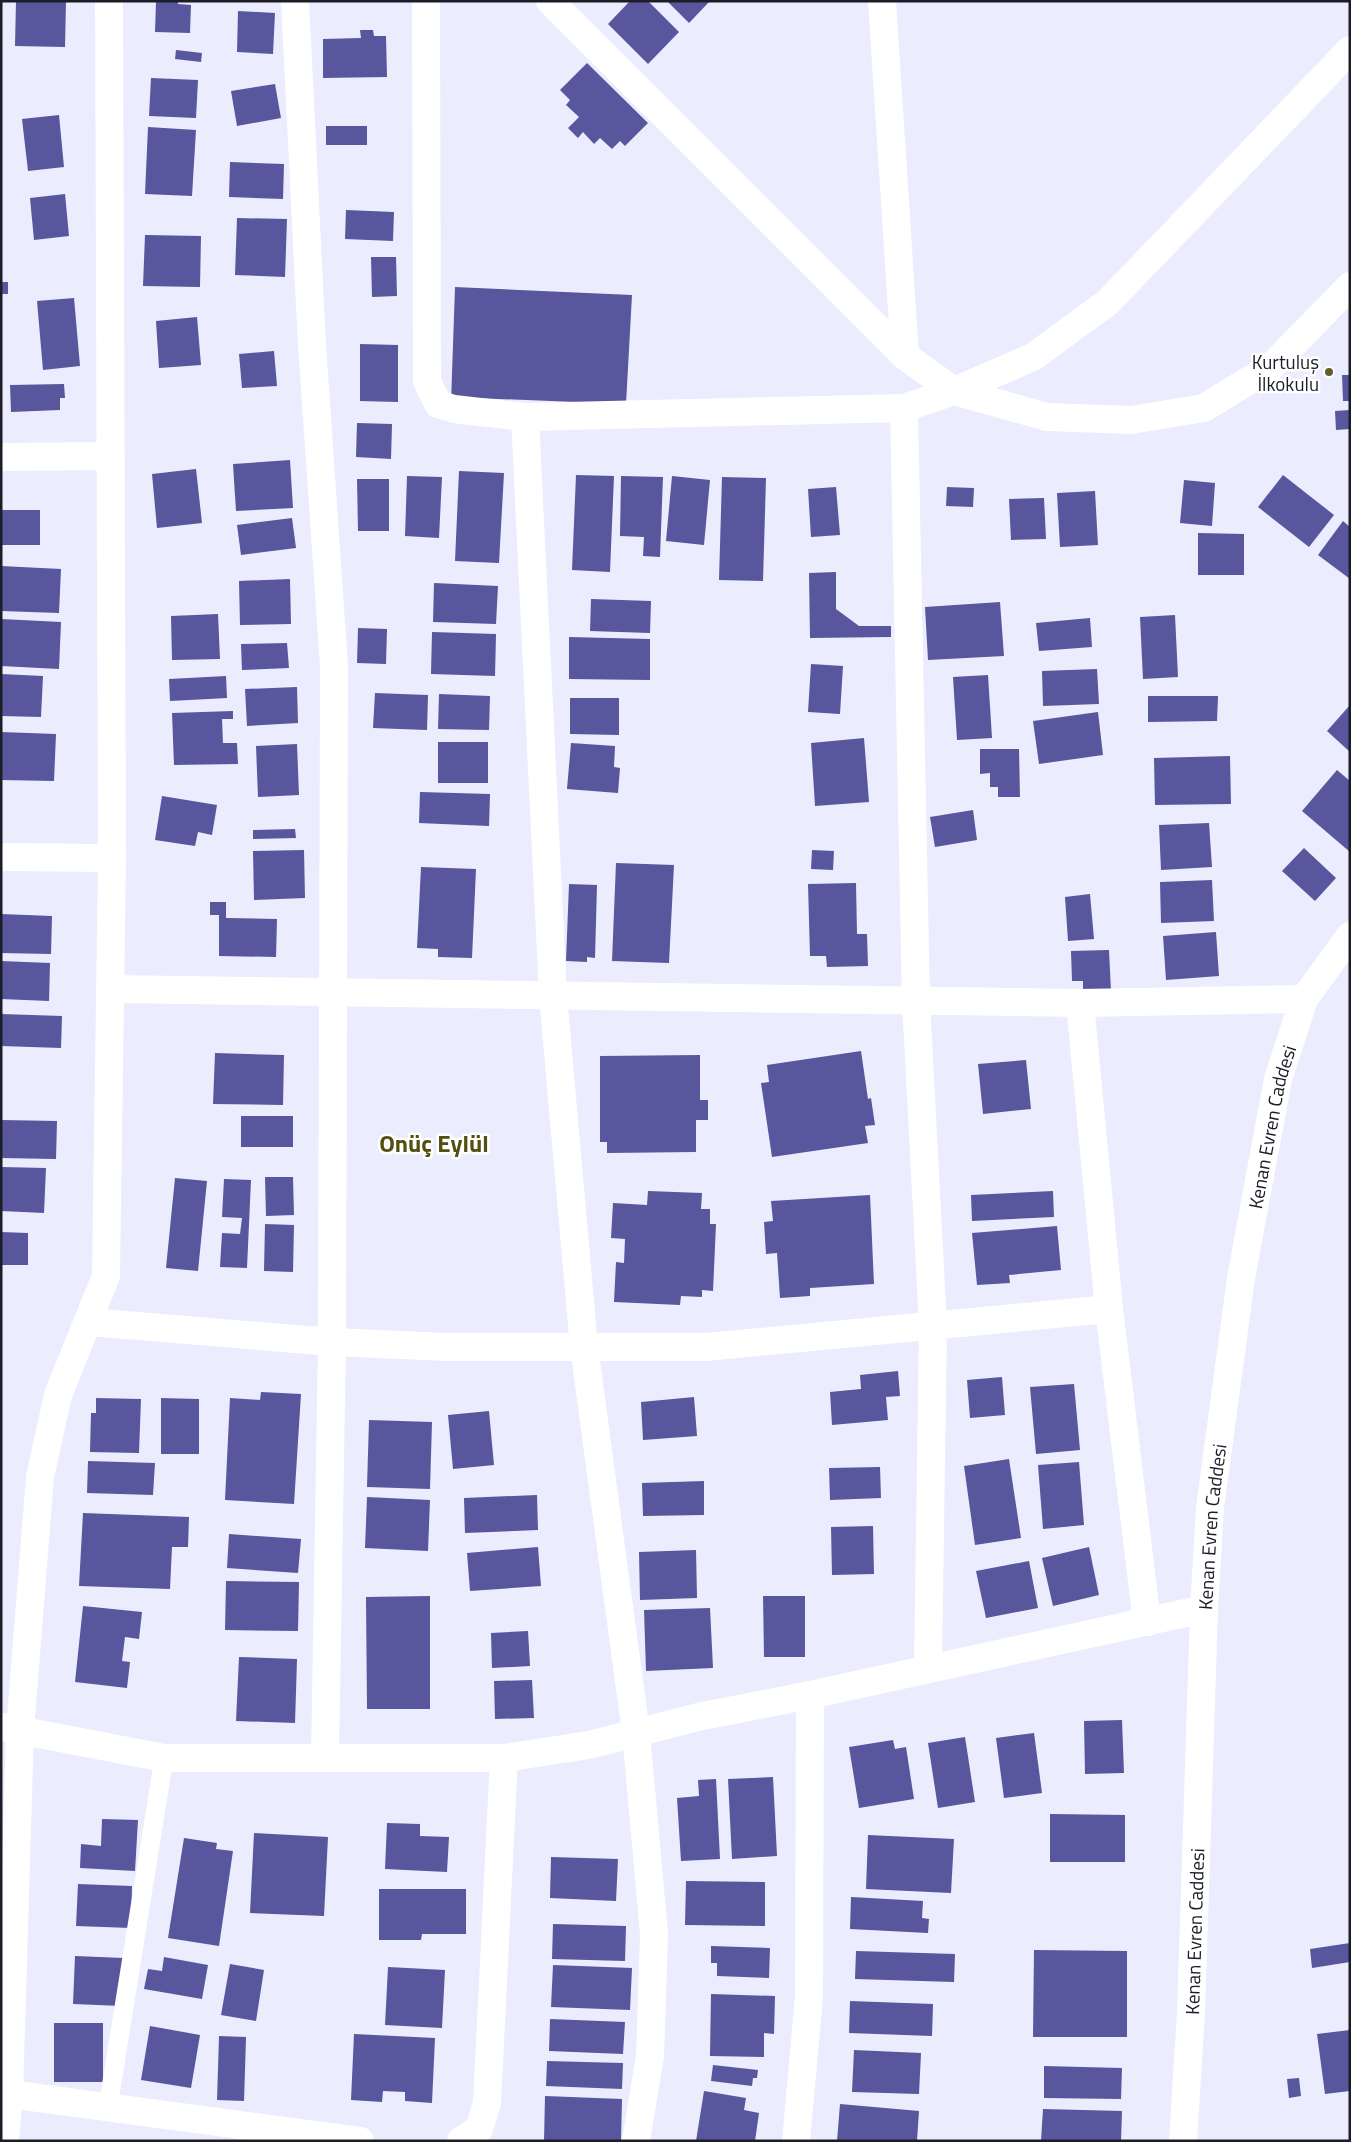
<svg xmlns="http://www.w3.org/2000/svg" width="1351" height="2142" font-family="'Titillium Web',sans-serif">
<rect width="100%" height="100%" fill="#ebecfd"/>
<!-- building -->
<g fill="#58569c">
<path d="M16 1H66L65 47 15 46Z"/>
<path d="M156 1H178V4L191 5 190 33 155 32Z"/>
<path d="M630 1H648L679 32 648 64 608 24Z"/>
<path d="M667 1H710L689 23Z"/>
<path d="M238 11 275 13 273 54 237 52Z"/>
<path d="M360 30H373L374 36H386L387 77 323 78V39L361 38Z"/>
<path d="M176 50 202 53 201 62 175 59Z"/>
<path d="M587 63 648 123 625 146 620 141 612 149 600 138 594 144 583 132 578 138 568 128 579 117 566 105 570 100 560 90Z"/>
<path d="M151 78 198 80 196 118 149 116Z"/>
<path d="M275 84 281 118 237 126 231 91Z"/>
<path d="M59 115 64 167 28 171 22 119Z"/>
<rect x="326" y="126" width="41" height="19"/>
<path d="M148 127 196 130 192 196 145 194Z"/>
<path d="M230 162 284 164 283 199 229 197Z"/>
<path d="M65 194 69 236 34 240 30 198Z"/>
<path d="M346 210 394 212 393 241 345 239Z"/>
<path d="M237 218 287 219 285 277 235 275Z"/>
<path d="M145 235 201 236 200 287 143 286Z"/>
<path d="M371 257H396L397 296 372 297Z"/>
<rect x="1" y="282" width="7" height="12"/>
<path d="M455 287 632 295 626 404 475 398 451 403Z"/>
<path d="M74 298 80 366 43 370 37 301Z"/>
<path d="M197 317 201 365 159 368 156 321Z"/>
<path d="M360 344 398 345V402L360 401Z"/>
<path d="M274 351 277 386 242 388 239 354Z"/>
<path d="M1342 375H1350V401H1343Z"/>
<path d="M64 384 65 398H60V410L11 412 10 385Z"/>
<path d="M1350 410V429L1336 430 1335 411Z"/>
<path d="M357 423 392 424 391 459 356 457Z"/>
<path d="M290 460 293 508 236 511 233 464Z"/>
<path d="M196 469 202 523 157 528 152 474Z"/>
<path d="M459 471 504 473 499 563 455 561Z"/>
<path d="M576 475 614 476 610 572 572 570Z"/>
<path d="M1283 475 1334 515 1309 547 1258 507Z"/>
<path d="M407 476 442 477 439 538 405 536Z"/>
<path d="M621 476 663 477 660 557 643 556 644 537 620 536Z"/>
<path d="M672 476 710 480 704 545 666 541Z"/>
<path d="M722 477 766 478 763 581 719 580Z"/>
<path d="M357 479H389V531H358Z"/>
<path d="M1184 480 1215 483 1212 526 1180 523Z"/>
<path d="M836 487 840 535 811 537 808 489Z"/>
<path d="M947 487 974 488 973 507 946 506Z"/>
<path d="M1095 491 1098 545 1060 547 1057 493Z"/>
<path d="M1044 498 1046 539 1011 540 1009 499Z"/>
<rect x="1" y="510" width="39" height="35"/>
<path d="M292 518 296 548 241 555 237 525Z"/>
<path d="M1343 521 1350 527V579L1318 555Z"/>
<path d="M1198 533 1244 534V575H1198Z"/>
<path d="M1 566 61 569 59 613 1 611Z"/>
<path d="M836 572V609L859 626H891V637L810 638 809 573Z"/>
<path d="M290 579 291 624 240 625 239 581Z"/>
<path d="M434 583 498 586 496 624 433 622Z"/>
<path d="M591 599 651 601 650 633 590 631Z"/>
<path d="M1000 602 1004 656 928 660 925 607Z"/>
<path d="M218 614 220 659 172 660 171 616Z"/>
<path d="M1175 615 1178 677 1143 679 1140 617Z"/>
<path d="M1090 618 1092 647 1039 651 1036 623Z"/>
<path d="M1 619 61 622 59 669 1 666Z"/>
<path d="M358 628 387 629 386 664 357 663Z"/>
<path d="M432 632 496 634 495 676 431 674Z"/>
<path d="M569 637 650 639V680L569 679Z"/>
<path d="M287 643 289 668 242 670 241 644Z"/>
<path d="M811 664 843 666 840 714 808 712Z"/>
<path d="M1097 669 1099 704 1043 706 1042 671Z"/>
<path d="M1 674 43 676 41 717 1 716Z"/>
<path d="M988 675 992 738 957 740 953 677Z"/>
<path d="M226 676 227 698 170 701 169 679Z"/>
<path d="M297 687 298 723 247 726 245 689Z"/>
<path d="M375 693 428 695 427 730 373 728Z"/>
<path d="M439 694 490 696 489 730 438 729Z"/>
<path d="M1148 696H1218L1217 721 1148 722Z"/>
<path d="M570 698H619V735L570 734Z"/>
<path d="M1350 705V752L1327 731Z"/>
<path d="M233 711V719H222L223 743H237L238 764 174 765 172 713Z"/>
<path d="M1098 712 1103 755 1039 764 1033 721Z"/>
<path d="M1 732 56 734 54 781 1 780Z"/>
<path d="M864 738 869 802 815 806 811 743Z"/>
<rect x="438" y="742" width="50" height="41"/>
<path d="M571 743 615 746 614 767 620 768 618 793 567 789Z"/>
<path d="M297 744 299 795 258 797 256 746Z"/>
<path d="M980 749H1019L1020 797H998V787H990V773L980 774Z"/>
<path d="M1230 756 1231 804 1155 805 1154 758Z"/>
<path d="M1337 770 1350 781V852L1302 811Z"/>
<path d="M420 792 490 794 489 826 419 823Z"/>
<path d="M162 796 217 805 212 835 198 832 195 846 155 840Z"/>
<path d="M973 810 977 840 935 847 930 817Z"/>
<path d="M1209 823 1212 867 1161 870 1159 825Z"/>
<path d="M295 829 296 838 253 839V830Z"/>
<path d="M1304 848 1336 878 1315 901 1282 871Z"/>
<path d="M304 850 305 898 254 900 253 851Z"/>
<path d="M812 850 834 851 833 870 811 869Z"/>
<path d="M616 863 674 865 669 963 612 961Z"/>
<path d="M421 867 476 869 472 958 438 957V949L417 948Z"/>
<path d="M1212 880 1214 921 1161 923 1160 882Z"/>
<path d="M856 883 857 934H867L868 966 827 967 826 956H810L808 884Z"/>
<path d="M569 884 597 885 595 958 587 957V962L566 961Z"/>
<path d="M1090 894 1094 939 1068 941 1065 897Z"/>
<path d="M210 902H226V918L277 919 276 957 219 956V915H210Z"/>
<path d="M1 914 52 916 51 954 1 953Z"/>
<path d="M1216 932 1219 976 1166 980 1163 936Z"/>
<path d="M1109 950 1111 991 1083 992V981H1072L1071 951Z"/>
<path d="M1 961 50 963 49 1001 1 999Z"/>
<path d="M1 1014 62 1016 61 1048 1 1046Z"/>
<path d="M861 1051 868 1099 871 1098 875 1125 865 1126 868 1143 772 1157 761 1083 769 1082 767 1065Z"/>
<path d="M215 1053 284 1055 283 1105 213 1104Z"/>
<path d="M700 1055V1100H708V1120H696V1152L607 1153V1142H600V1056Z"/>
<path d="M1026 1060 1031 1109 983 1114 978 1064Z"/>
<rect x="241" y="1116" width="52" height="31"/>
<path d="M1 1120 57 1121 56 1159 1 1158Z"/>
<path d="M1 1167 46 1168 44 1213 1 1211Z"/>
<path d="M265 1177H293L294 1215 266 1216Z"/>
<path d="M175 1178 207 1181 198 1271 166 1268Z"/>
<path d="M224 1179 251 1180 247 1268 220 1267 222 1233 240 1234 242 1218 222 1217Z"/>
<path d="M648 1191 702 1193 701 1209H710V1224H716L713 1291 702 1290V1297L681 1296 680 1305 614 1302 616 1262 624 1263 625 1239 611 1238 613 1203 647 1205Z"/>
<path d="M1053 1191 1054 1217 972 1221 971 1195Z"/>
<path d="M870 1195 874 1284 810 1288V1296L780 1298 777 1253 766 1254 764 1222 773 1221 771 1201Z"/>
<path d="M265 1224 294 1225 293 1272 264 1271Z"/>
<path d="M1057 1226 1061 1270 1009 1275 1010 1283 977 1285 972 1233Z"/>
<path d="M1 1232 28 1233V1265H1Z"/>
<path d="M898 1371 900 1396 886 1397 888 1420 832 1425 830 1392 861 1389 860 1375Z"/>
<path d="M1002 1377 1005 1415 970 1418 967 1380Z"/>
<path d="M1074 1384 1080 1450 1036 1454 1030 1387Z"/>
<path d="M261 1392 301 1394 294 1504 225 1500 230 1398 260 1400Z"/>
<path d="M694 1397 697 1436 643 1440 641 1402Z"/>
<path d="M96 1398 141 1399 139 1453 90 1452 91 1413H96Z"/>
<path d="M161 1398 199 1399V1454H161Z"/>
<path d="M489 1411 494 1465 453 1469 448 1415Z"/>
<path d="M369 1420 432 1422 430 1489 367 1487Z"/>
<path d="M1009 1459 1021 1538 975 1545 964 1466Z"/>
<path d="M88 1461 155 1463 153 1495 87 1493Z"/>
<path d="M1079 1462 1084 1525 1043 1529 1038 1465Z"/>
<path d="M880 1467 881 1498 830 1500 829 1468Z"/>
<path d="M704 1481V1515L643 1516 642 1483Z"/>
<path d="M537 1495 538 1530 465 1533 464 1498Z"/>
<path d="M367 1497 430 1500 428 1551 365 1548Z"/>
<path d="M83 1513 189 1517 188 1547H172L170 1589 79 1586Z"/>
<path d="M873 1526 874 1574 832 1575 831 1527Z"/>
<path d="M229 1534 301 1539 298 1573 227 1568Z"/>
<path d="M538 1547 541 1586 470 1591 467 1553Z"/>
<path d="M1089 1547 1099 1595 1053 1606 1042 1558Z"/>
<path d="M696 1550 697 1598 640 1600 639 1552Z"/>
<path d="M1029 1561 1038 1608 986 1618 976 1571Z"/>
<path d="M226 1581 299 1582 298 1631 225 1630Z"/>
<path d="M430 1596V1709H367L366 1597Z"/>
<path d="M763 1596H805V1657H764Z"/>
<path d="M83 1606 142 1612 139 1639 125 1637 122 1661 130 1662 127 1688 75 1682Z"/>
<path d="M710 1608 713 1668 646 1671 644 1610Z"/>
<path d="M528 1631 530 1666 492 1668 491 1633Z"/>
<path d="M239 1657 297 1659 295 1723 236 1721Z"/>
<path d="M532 1680 534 1718 495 1719 494 1681Z"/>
<path d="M1122 1720 1124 1773 1085 1774 1084 1721Z"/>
<path d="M1034 1733 1042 1793 1004 1798 996 1738Z"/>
<path d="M965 1737 975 1802 938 1808 928 1743Z"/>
<path d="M893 1740 895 1749 906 1747 914 1799 859 1808 849 1747Z"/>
<path d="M773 1777 777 1856 732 1859 728 1779Z"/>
<path d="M716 1779 720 1859 681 1861 677 1798 699 1796 698 1780Z"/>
<path d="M1050 1814 1125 1815V1862H1050Z"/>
<path d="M102 1819 138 1820 135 1871 80 1868 81 1844 101 1846Z"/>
<path d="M387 1823 420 1824V1836L449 1837 447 1872 385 1869Z"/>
<path d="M254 1833 328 1837 324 1916 250 1913Z"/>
<path d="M868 1835 954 1839 951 1893 866 1889Z"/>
<path d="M184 1838 217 1843 216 1849 233 1851 219 1946 168 1938Z"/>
<path d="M551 1857 618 1859 616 1901 550 1898Z"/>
<path d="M686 1881 765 1882V1926L685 1925Z"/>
<path d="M78 1884 132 1886 131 1928 76 1926Z"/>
<path d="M379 1889H466V1934H422L421 1940H379Z"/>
<path d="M851 1897 923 1901 922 1918 929 1919 928 1933 850 1929Z"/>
<path d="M553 1924 626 1926 625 1961 552 1959Z"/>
<path d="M1350 1943V1962L1312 1968 1310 1949Z"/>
<path d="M711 1946 770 1948 769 1978 717 1976V1963H711Z"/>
<path d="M1034 1950 1127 1951V2037H1033Z"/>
<path d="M856 1951 955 1954 954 1982 855 1979Z"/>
<path d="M75 1956 124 1958 122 2006 73 2004Z"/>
<path d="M164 1957 208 1965 202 1999 144 1989 148 1969 162 1971Z"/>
<path d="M230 1964 264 1970 256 2021 221 2015Z"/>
<path d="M553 1965 632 1968 630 2010 551 2007Z"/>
<path d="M388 1967 445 1970 442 2028 385 2025Z"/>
<path d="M711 1994 775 1996 774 2034 764 2033V2057L710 2056Z"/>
<path d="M850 2001 933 2004 932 2036 849 2033Z"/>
<path d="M550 2019 625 2022 623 2054 549 2051Z"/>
<rect x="54" y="2023" width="49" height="59"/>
<path d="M150 2026 200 2035 191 2088 141 2080Z"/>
<path d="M1350 2030V2091L1325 2094 1317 2034Z"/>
<path d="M354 2034 435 2038 432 2103 405 2101V2092L383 2091 382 2102 351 2100Z"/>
<path d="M219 2036 246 2037 244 2101 217 2100Z"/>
<path d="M854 2050 921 2053 919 2094 852 2092Z"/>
<path d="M547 2061 623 2063 622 2089 546 2086Z"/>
<path d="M713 2065 758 2070 757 2078H753L752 2086 711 2081Z"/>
<path d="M1044 2066 1122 2068 1121 2099 1044 2098Z"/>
<path d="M1299 2078 1301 2096 1289 2098 1287 2079Z"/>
<path d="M704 2091 746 2098 744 2110 759 2113 755 2141H696Z"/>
<path d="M545 2096 622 2099 621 2141H544Z"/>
<path d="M840 2104 919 2111 917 2141H837Z"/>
<path d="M1043 2109 1122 2111 1121 2141H1041Z"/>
</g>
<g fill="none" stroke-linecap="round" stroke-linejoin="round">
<!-- service -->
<path stroke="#fff" stroke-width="19" d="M108 2107 164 1758"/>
<!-- minor -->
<g stroke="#fff" stroke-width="28">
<path d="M295 1 312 345 334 666 332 1342 325 1757"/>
<path d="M426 1 427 381 438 404 454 409 525 417 904 408 954 391 1033 357 1108 302 1350 50"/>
<path d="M550 1 905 356 954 391 1047 417 1131 420 1204 408 1271 367 1350 286"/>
<path d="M882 1 905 356"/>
<path d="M904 408 916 1001 933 1326 928 1669"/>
<path d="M525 417 553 996 584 1347 636 1733 654 1934 650 2056 636 2141"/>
<path d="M1 457 110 456"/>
<path d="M1 857 112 858"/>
<path d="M110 989 1080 1003 1304 999"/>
<path d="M1080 1003 1109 1309 1147 1622"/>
<path d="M89 1322 332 1342 447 1347H706L1109 1309"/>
<path d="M3 1727 164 1758H504L589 1745 698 1717 810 1695 1204 1609"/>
<path d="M9 2094 360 2141"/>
<path d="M5 2141 9 2094 20 1730 40 1477 58 1395 106 1276 112 858 109 1"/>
<path d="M461 2141 479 2129 487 2103 504 1758"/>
<path d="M796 2141 809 1997 810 1695"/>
</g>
<!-- tertiary -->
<path stroke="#fff" stroke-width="28" id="s1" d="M1183 2141 1191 2013 1204 1609 1210 1508 1241 1278 1278 1079 1304 999 1350 936"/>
</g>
<!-- markers -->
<circle fill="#635f2c" stroke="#fff" stroke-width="2" cx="1329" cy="372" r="5"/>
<g text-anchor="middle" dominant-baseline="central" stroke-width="5" stroke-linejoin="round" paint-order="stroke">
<!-- poi labels -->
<g font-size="19" fill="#1d1d28" stroke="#fff" text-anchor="end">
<text x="1319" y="361">Kurtuluş<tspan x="1319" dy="22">İlkokulu</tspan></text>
</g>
<!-- street labels -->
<g font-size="19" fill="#1d1d28" stroke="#fff">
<text stroke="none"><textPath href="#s1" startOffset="1020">Kenan Evren Caddesi</textPath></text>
<text stroke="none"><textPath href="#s1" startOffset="615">Kenan Evren Caddesi</textPath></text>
<text stroke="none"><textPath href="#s1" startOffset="210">Kenan Evren Caddesi</textPath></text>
</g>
<!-- district labels -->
<g font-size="24" font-weight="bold" fill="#534f11" stroke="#fff">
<text x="434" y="1143">Onüç Eylül</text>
</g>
</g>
<!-- border -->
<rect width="1351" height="2142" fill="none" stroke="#1d1d28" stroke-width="5"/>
</svg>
